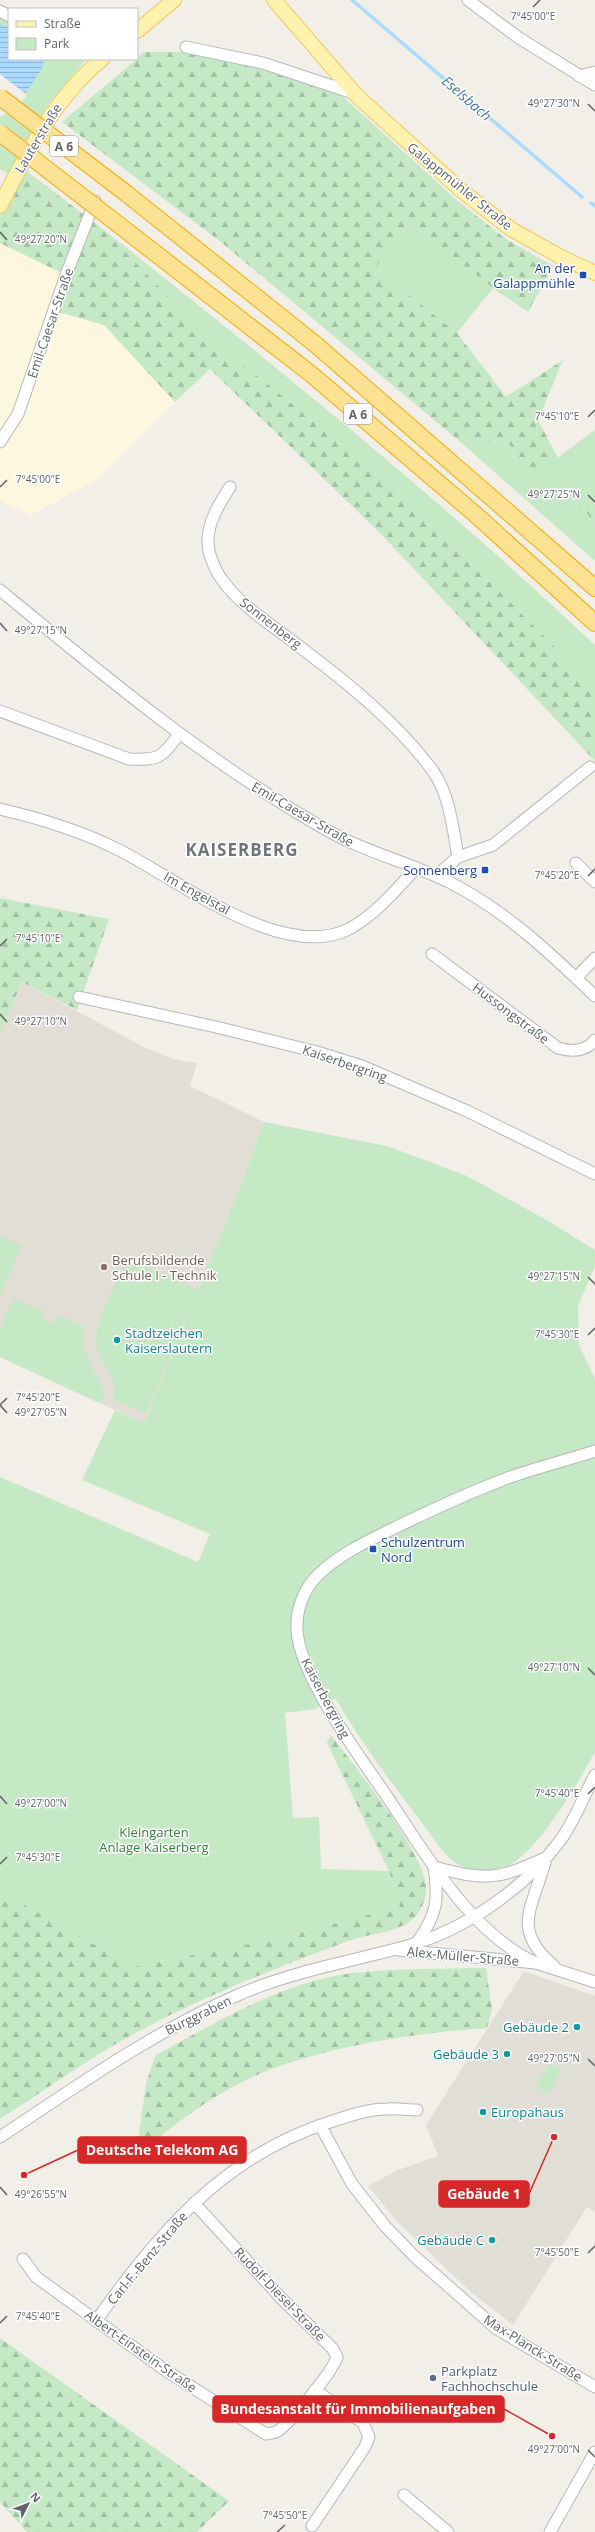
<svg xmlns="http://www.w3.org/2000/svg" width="595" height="2532" font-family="'Open Sans',sans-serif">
<defs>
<pattern id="forest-firs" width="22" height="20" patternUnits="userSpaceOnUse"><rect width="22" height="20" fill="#c5e8c5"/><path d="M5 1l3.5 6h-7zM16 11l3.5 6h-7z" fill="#a3c0a4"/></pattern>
<pattern id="water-rules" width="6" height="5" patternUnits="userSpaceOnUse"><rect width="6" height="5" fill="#aadaff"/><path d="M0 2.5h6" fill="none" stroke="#8eb4d2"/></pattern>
</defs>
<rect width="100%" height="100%" fill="#f1efe8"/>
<!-- commercial -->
<path fill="#fef7e0" d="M0 243 66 275 56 311 104 325 175 402 98 479 31 515 0 501Z"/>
<!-- education -->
<g fill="#e1ded6">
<path d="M22 982 146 1048 172 1059 197 1063 190 1086 264 1122 244 1177 144 1423 0 1357V1031Z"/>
<path d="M524 1971 595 1996V2212L587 2207 513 2325 471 2292 437 2260 396 2220 368 2186 398 2170 438 2156 426 2125Z"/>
</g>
<!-- green -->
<g fill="#c5e8c5">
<path d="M0 15 9 20V59H81L85 61 47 106 9 175 0 169Z"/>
<path d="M410 223 493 288 457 333 375 268Z"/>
<path d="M104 230C272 363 439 498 595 645V688L400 491 204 333Z"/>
<path d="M595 430V499L582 506 595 525V561L457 439 510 445 533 476Z"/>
<path d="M264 1122 387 1146 467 1176 550 1222 595 1250V1266L578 1306 579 1345 595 1379V1752C575 1787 541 1849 505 1868 490 1877 470 1871 456 1863 443 1855 432 1836 423 1824 391 1783 361 1742 335 1698L315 1709 285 1713 293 1818 319 1817 321 1869 389 1871 400 1906 284 1937 134 1967 0 1891V1477L198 1562 210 1534 82 1480 115 1410 144 1423 244 1177Z"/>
<path d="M0 1236 21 1246 0 1296Z"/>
<path d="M137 1263 198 1290 146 1413 113 1400C120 1378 98 1363 96 1342 95 1320 116 1285 125 1264Z"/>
<path d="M16 1300 45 1312 41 1313 40 1317 54 1324 58 1315 83 1326 84 1350 103 1389 104 1396 99 1403 0 1357V1328L12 1302Z"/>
<path d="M550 2063 562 2070 548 2094 536 2086Z"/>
</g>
<!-- forest -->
<g fill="url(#forest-firs)">
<path d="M143 52H182L262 69 342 96 458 201 506 239 553 266 528 312 493 288 410 223 375 268 457 333 506 397 563 360 538 420 558 458 533 477 510 445 457 439 221 242 62 122 137 59Z"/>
<path d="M24 169 104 230 204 333 400 491 595 688V761L380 533 210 369 175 402 104 325 55 311 66 275 0 243V214Z"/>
<path d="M595 499V525L582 506Z"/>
<path d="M0 898 109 919 77 1010 22 982 0 1031Z"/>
<path d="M331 1735C352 1763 432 1861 426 1893 419 1931 388 1930 358 1938 344 1942 330 1948 316 1953 248 1979 177 2008 114 2045 75 2068 38 2095 0 2119V1891L134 1967 284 1937 400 1906 389 1871 327 1743Z"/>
<path d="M486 1968 492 2009 487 2028C415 2033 326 2046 259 2074 213 2094 174 2125 136 2156L146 2084 155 2056C216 2022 282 1982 353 1973 397 1968 442 1969 486 1968Z"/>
<path d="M0 2338 229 2501 197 2532H27L0 2502Z"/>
</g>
<!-- water -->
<path fill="url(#water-rules)" d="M0 24 9 28V59L44 60 42 69 15 108 0 115Z"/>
<!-- pier -->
<path fill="#f1efe8" d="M0 74 27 95 16 110 0 117Z"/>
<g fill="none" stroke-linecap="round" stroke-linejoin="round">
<!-- stream -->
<g stroke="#aadaff" stroke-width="3.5">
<path d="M352 0 582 197"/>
<path d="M591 203 595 206"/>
</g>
<!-- minor casing -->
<g stroke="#b5b8bc" stroke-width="13">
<g id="minor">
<path d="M468 0 519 38 595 85"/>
<path d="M0 11 9 16"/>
<path d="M186 47 263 63 356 94"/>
<path d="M579 76 595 72"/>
<path d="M0 442 18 414 66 275 95 201"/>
<path d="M230 487C220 503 209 519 208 539 207 552 215 571 223 581 241 606 272 625 296 644 345 681 396 721 433 771 450 796 453 829 458 857"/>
<path d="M0 590C104 676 207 762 325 829 364 852 409 862 449 882 505 910 550 953 595 996"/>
<path d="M0 711 129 759C159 760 161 759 179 734"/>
<path d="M0 809C39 818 81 831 117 849 176 878 282 963 349 929 375 915 396 890 416 868"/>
<path d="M576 863 595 882"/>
<path d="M436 876 458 857 493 845 590 767"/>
<path d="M432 954 558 1048C572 1052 585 1052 595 1040"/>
<path d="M576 978 595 958"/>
<path d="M79 997 216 1027 317 1052 362 1066 467 1111 595 1174"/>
<path d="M545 1862C532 1909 511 1930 554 1966"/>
<path d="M434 1867C484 1880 495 1881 543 1859"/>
<path d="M418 1941C437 1914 439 1900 434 1867"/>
<path d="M398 1950 536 1963 595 1982"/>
<path d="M536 1963C470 1933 425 1853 386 1795 360 1757 299 1675 297 1630 296 1611 303 1590 317 1576 338 1555 364 1543 390 1530 427 1512 466 1494 505 1479 534 1468 565 1461 595 1451"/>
<path d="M320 2125 352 2184 385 2226 414 2256 497 2329 595 2387"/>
<path d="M0 2137C77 2086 153 2032 238 1995 292 1971 350 1962 407 1946 464 1930 524 1889 559 1842 574 1823 583 1797 595 1775"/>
<path d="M23 2259 36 2277 165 2370 266 2434C270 2433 273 2433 276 2432 289 2425 333 2371 337 2357L333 2349 283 2300 194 2203"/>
<path d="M96 2321C158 2233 225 2155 330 2122 349 2116 367 2109 387 2109 397 2108 407 2110 417 2110"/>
<path d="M404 2495 448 2532"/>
<path d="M312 2526 365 2447 369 2437 363 2423 315 2390"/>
<path d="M550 2532 595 2452"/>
</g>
</g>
<!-- major casing -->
<g stroke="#f2c960" stroke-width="16">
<g id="major">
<path d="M274 0 356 95 462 191 511 229 561 257 595 273"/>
<path d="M137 31 174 0"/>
<path d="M0 206C28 151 54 99 102 59"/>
</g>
</g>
<!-- highway casing -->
<g stroke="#f9ab00" stroke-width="18">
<g id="highway">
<path d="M127 194 315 344 595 588"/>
<path d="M110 218 311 374 475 514 595 623"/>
</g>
</g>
<!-- minor -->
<use href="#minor" stroke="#fff" stroke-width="11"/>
<!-- major -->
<use href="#major" stroke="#fff2af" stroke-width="14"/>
<!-- highway -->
<use href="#highway" stroke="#fde293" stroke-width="16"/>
<!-- highway-bridge casing -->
<g stroke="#f9ab00" stroke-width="18" stroke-linecap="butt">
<g id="highway-bridge">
<path d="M0 97 127 194"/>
<path d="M0 133 110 218"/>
</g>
</g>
<!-- highway-bridge -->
<use href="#highway-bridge" stroke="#fde293" stroke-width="16"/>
</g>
<!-- ticks -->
<path fill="none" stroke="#5f6368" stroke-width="1.5" d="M533 7 540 0M588 104 595 111M0 232 7 240M588 417 595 410M0 487 7 480M588 495 595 502M0 623 7 631M588 876 595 869M0 946 7 939M0 1014 7 1022M588 1277 595 1284M588 1335 595 1328M0 1405 7 1398M0 1405 7 1413M588 1668 595 1675M588 1794 595 1787M0 1796 7 1804M0 1864 7 1857M588 2059 595 2066M0 2187 7 2195M588 2253 595 2246M0 2323 7 2316M588 2450 595 2457M277 2532 285 2525"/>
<!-- markers -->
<g fill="#1a4fb4" stroke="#fff" stroke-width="1.5">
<rect x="579" y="271" width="8" height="8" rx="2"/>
<rect x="481" y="866" width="8" height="8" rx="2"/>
<rect x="369" y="1545" width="8" height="8" rx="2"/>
</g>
<circle fill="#8d6e63" stroke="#fff" stroke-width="1.5" cx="104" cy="1267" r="4"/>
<g fill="#0f9aa8" stroke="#fff" stroke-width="1.5">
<circle cx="117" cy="1340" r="4"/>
<circle cx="577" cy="2027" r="4"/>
<circle cx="507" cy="2054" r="4"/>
<circle cx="483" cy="2112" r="4"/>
<circle cx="492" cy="2240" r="4"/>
</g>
<circle fill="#5c6f8a" stroke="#fff" stroke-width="1.5" cx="433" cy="2378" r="4"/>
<g text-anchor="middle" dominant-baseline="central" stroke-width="3" stroke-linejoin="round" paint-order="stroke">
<!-- shield labels -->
<g fill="#fff" stroke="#8f9295" stroke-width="1">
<rect x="50" y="136" width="28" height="20" rx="3"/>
<rect x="344" y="404" width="28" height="20" rx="3"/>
</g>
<g font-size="12" font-weight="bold" fill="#5f6368">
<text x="64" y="146">A 6</text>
<text x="358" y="414">A 6</text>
</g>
<!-- street labels -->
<g font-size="13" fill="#5f6368" stroke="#fff">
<text transform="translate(38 138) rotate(-59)">Lauterstraße</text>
<text transform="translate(460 186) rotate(39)">Galappmühler Straße</text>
<text transform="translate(50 323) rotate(-71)">Emil-Caesar-Straße</text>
<text transform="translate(271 623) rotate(38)">Sonnenberg</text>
<text transform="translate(303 814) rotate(30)">Emil-Caesar-Straße</text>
<text transform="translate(197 893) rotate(29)">Im Engelstal</text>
<text transform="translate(511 1013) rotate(37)">Hussongstraße</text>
<text transform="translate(345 1063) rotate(19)">Kaiserbergring</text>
<text transform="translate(326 1698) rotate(62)">Kaiserbergring</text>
<text transform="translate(463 1956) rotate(5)">Alex-Müller-Straße</text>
<text transform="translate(198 2015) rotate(-26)">Burggraben</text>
<text transform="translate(147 2258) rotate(-50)">Carl-F.-Benz-Straße</text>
<text transform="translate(280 2294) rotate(46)">Rudolf-Diesel-Straße</text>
<text transform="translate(533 2348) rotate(32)">Max-Planck-Straße</text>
<text transform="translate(141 2351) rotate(35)">Albert-Einstein-Straße</text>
</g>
<!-- transit labels -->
<g font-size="13" fill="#164399" stroke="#fff" text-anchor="end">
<text x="575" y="268">An der<tspan x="575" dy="15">Galappmühle</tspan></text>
<text x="477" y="870">Sonnenberg</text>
<text x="381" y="1542" text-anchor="start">Schulzentrum<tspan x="381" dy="15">Nord</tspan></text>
</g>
<!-- education labels -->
<g font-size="13" fill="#785e54" stroke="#fff" text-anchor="start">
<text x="112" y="1260">Berufsbildende<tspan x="112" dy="15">Schule I - Technik</tspan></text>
</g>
<!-- culture labels -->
<g font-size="13" fill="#0d838f" stroke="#fff" text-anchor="end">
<text x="125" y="1333" text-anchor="start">Stadtzeichen<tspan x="125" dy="15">Kaiserslautern</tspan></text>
<text x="569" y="2027">Gebäude 2</text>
<text x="499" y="2054">Gebäude 3</text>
<text x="491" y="2112" text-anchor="start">Europahaus</text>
<text x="484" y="2240">Gebäude C</text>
</g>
<!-- park labels -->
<g font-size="13" fill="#348238" stroke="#fff">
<text x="154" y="1832">Kleingarten<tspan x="154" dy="15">Anlage Kaiserberg</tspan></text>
</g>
<!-- service labels -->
<g font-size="13" fill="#4e5e75" stroke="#fff" text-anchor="start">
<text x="441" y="2371">Parkplatz<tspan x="441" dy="15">Fachhochschule</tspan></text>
</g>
<!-- water labels -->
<g font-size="14" font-style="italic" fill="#4174aa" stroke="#fff">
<text transform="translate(467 98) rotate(41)">Eselsbach</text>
</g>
<!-- district labels -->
<g font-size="17" font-weight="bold" letter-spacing="1" fill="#70757a" stroke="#fff">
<text x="242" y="849">KAISERBERG</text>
</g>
</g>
<g font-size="10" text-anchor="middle" fill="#5f6368" stroke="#fff" stroke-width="3" stroke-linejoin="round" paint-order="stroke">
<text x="533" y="20">7°45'00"E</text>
<text x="554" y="107">49°27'30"N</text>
<text x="41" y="243">49°27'20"N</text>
<text x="557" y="420">7°45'10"E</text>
<text x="38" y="483">7°45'00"E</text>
<text x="554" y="498">49°27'25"N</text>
<text x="41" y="634">49°27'15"N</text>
<text x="557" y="879">7°45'20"E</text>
<text x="38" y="942">7°45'10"E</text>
<text x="41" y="1025">49°27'10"N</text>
<text x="554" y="1280">49°27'15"N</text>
<text x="557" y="1338">7°45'30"E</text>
<text x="38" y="1401">7°45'20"E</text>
<text x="41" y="1416">49°27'05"N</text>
<text x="554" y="1671">49°27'10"N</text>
<text x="557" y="1797">7°45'40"E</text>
<text x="41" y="1807">49°27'00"N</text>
<text x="38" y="1861">7°45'30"E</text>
<text x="554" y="2062">49°27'05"N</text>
<text x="41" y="2198">49°26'55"N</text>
<text x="557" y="2256">7°45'50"E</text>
<text x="38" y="2320">7°45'40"E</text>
<text x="554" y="2453">49°27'00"N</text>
<text x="285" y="2519">7°45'50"E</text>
</g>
<!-- callouts -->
<path fill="none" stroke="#d62828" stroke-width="1.5" d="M24 2175L78 2150M554 2137L529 2194M552 2436L504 2409"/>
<g fill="#d62828" stroke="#fff" stroke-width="1.5">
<circle cx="24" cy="2175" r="4"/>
<circle cx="554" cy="2137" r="4"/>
<circle cx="552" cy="2436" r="4"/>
</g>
<g fill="#d62828" stroke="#d62828" stroke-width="1.5">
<rect x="78" y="2137" width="168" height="26" rx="4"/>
<rect x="439" y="2181" width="90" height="26" rx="4"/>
<rect x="213" y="2396" width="291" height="26" rx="4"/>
</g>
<g font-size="14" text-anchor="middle" font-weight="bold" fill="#fff">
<text x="162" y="2155">Deutsche Telekom AG</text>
<text x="484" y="2199">Gebäude 1</text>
<text x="358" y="2414">Bundesanstalt für Immobilienaufgaben</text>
</g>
<!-- legend -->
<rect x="8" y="8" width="130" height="52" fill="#ffffff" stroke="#bfc1c3"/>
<rect x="16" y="21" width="20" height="6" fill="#fff2af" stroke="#bfc1c3"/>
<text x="44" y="28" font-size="12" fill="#5f6368">Straße</text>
<rect x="16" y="38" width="20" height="12" fill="#c5e8c5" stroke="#bfc1c3"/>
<text x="44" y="48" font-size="12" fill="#5f6368">Park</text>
<!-- north arrow -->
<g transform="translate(28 2504) rotate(48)" stroke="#ffffff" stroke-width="3" paint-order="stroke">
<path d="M0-3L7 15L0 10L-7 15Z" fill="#5f6368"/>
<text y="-6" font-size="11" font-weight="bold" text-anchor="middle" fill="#5f6368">N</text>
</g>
</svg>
